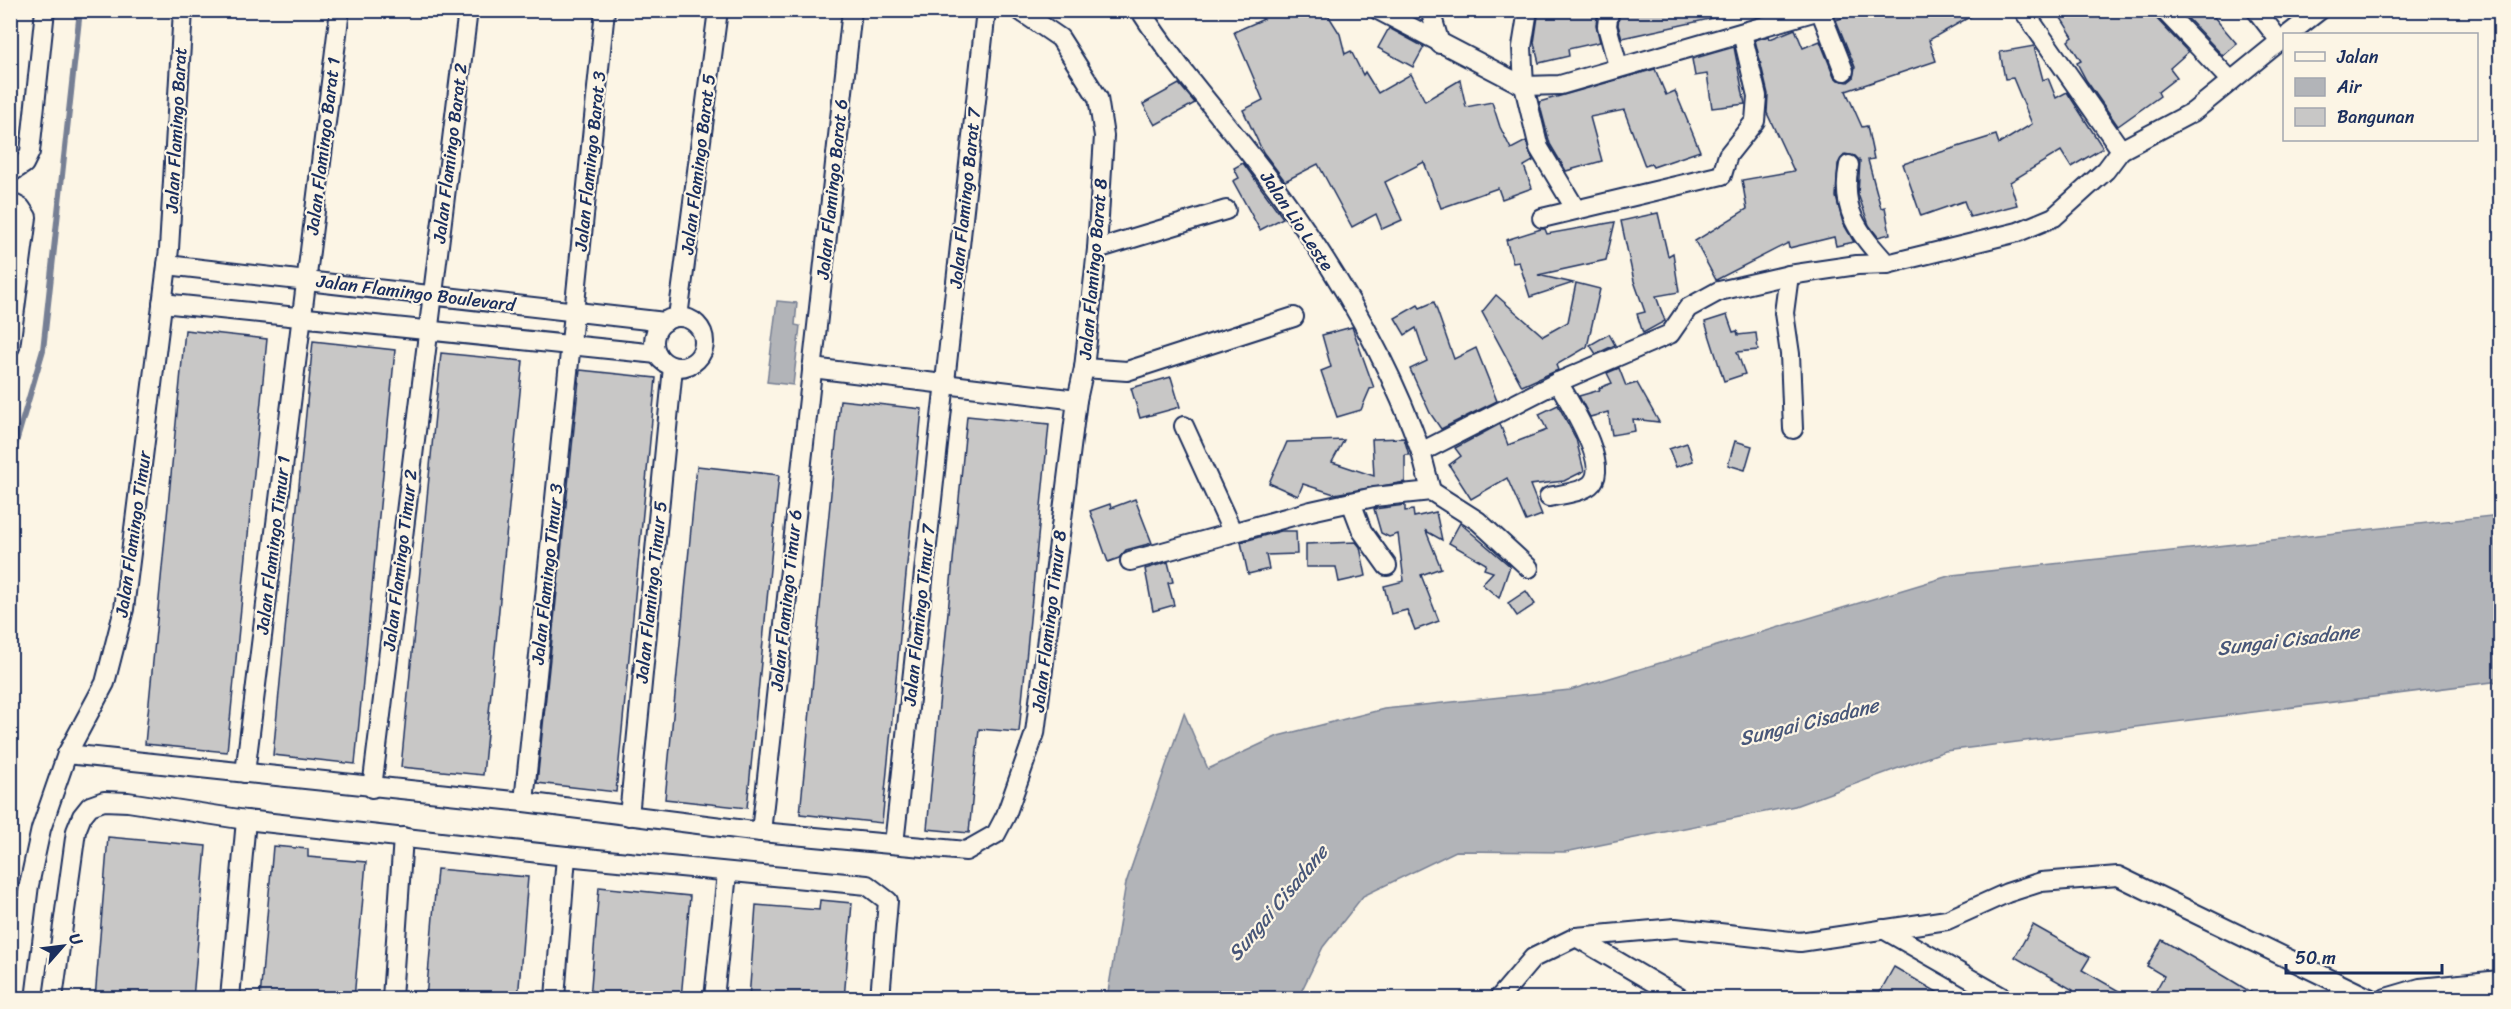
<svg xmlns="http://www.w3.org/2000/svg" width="2511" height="1009" font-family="Sriracha,sans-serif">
<rect width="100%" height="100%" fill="#fcf5e5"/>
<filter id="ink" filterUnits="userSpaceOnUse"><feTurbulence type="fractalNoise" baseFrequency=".0167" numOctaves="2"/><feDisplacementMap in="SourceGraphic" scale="12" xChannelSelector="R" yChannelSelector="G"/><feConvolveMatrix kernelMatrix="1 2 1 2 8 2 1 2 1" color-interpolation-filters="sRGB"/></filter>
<g filter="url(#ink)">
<!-- water -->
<g fill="#b2b4b8" stroke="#767f94" stroke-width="1.5">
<path d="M777 301 797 303 795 325 800 326 793 385 767 382Z"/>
<path d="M2500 515V681L1945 751 1795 806 1565 852 1456 851 1363 896 1323 947 1298 998H1107L1126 883 1184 713 1208 769 1278 736 1384 709 1570 690 1952 575Z"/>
</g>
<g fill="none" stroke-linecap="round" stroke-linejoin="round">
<!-- stream -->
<path stroke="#767f94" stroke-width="6" d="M10 463 43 350 80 10"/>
</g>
<!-- building -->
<g fill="#c8c7c6" stroke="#1b2f5e" stroke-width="1.5">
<path d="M1247 10H1325L1340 34 1345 54 1351 51 1363 75 1365 72 1378 93 1411 74 1425 101 1460 80 1466 107 1492 102 1500 127 1511 149 1526 141 1533 161 1524 166 1532 188 1502 199 1498 188 1441 208 1424 162 1385 182 1402 220 1382 229 1376 214 1352 227 1318 164 1285 181 1263 152 1243 110 1263 100 1234 32 1264 19Z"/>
<path d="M1539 10H1598L1596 25 1600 42 1568 49 1569 56 1539 63 1534 43Z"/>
<path d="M1620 10H1713L1714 18 1622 38 1618 25Z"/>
<path d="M1865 10H1982L1929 40 1936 61 1846 91 1862 127 1867 126 1874 159 1868 160 1881 208 1885 207 1890 234 1878 237 1869 225 1858 194 1860 161 1855 156 1845 154 1838 164 1836 197 1843 223 1854 242 1836 246 1834 237 1789 248 1788 243 1716 280 1695 241 1747 209 1742 180 1794 171 1767 113 1768 94 1755 40 1769 36 1770 39 1795 29 1803 48 1820 41 1834 76 1838 80 1848 82 1853 78 1855 67 1836 20Z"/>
<path d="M2056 10H2153L2156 18 2188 52 2170 68 2177 77 2158 92 2160 96 2118 126 2086 80 2077 63 2081 61 2068 41 2073 37Z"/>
<path d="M2180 10H2208L2237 44 2223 56Z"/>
<path d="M1389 28 1424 47 1413 67 1378 48Z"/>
<path d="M2034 46 2043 80 2048 78 2056 98 2067 92 2103 148 2071 167 2061 151 2010 182 2017 205 1970 217 1964 201 1921 216 1903 164 1996 135 1999 144 2032 124 2013 78 2005 79 2000 52Z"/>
<path d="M1734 47 1745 104 1712 108 1707 74 1695 76 1692 59Z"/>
<path d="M1655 69 1666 95 1675 91 1700 151 1653 167 1651 164 1645 166 1624 110 1590 117 1602 161 1566 171 1550 144 1539 102Z"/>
<path d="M1179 84 1195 103 1155 125 1143 104Z"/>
<path d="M1243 163 1283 218 1260 230 1233 181 1239 178 1234 168Z"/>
<path d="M1658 213 1668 256 1673 253 1679 292 1656 296 1665 321 1643 333 1637 314 1645 312 1634 281 1621 221Z"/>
<path d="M1615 222 1606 260 1538 275 1573 283 1530 297 1519 262 1513 263 1506 240 1541 229H1545L1547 234Z"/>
<path d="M1576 283 1600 289 1587 347 1556 365 1558 370 1522 386 1482 312 1496 295 1543 336 1568 322Z"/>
<path d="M1434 302 1454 359 1476 348 1497 401 1441 429 1430 413 1410 369 1427 361 1416 328 1405 335 1395 318 1418 305 1420 308Z"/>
<path d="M1727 315 1733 332 1737 331 1738 335 1756 333 1758 350 1737 352 1745 374 1724 381 1705 322Z"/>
<path d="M1352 327 1374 388 1370 389 1361 410 1337 417 1321 371 1331 367 1322 335Z"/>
<path d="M185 330 267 339 227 752 145 744Z"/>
<path d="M1609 334 1615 345 1596 354 1590 345Z"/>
<path d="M313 341 395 350 355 764 273 755Z"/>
<path d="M441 353 523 361 483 775 401 767Z"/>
<path d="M1619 368 1626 386 1637 383 1659 422 1633 419 1635 431 1612 435 1608 412 1590 417 1579 396 1600 390 1599 388 1612 383 1607 373Z"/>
<path d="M580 370 656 378 616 792 537 783Z"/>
<path d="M1171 377 1180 407 1140 418 1131 388Z"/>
<path d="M840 400 922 409 882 823 800 814Z"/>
<path d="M1558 405 1576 439 1584 471 1564 481 1530 485 1542 515 1526 521 1507 478 1471 499 1449 465 1461 456 1455 448 1500 424 1508 445 1547 430 1539 414Z"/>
<path d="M967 416 1049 424 1019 732 979 729 969 833 927 829Z"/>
<path d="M1404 438 1409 455H1405V482L1334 494 1303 484 1298 496 1269 483 1287 442 1344 440 1332 462 1374 476 1372 439Z"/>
<path d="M1735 441 1752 446 1745 470 1728 465Z"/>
<path d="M1687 443 1693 461 1676 467 1669 449Z"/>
<path d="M697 466 779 475 747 808 665 799Z"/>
<path d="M1135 499 1152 543 1126 550 1119 558 1108 562 1090 511 1110 504 1111 508Z"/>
<path d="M1405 505V511L1413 510 1414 517 1436 512 1442 540 1426 531 1441 568 1421 575 1439 621 1415 630 1407 610 1391 614 1384 586 1404 581 1398 534 1389 537 1381 533 1374 509Z"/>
<path d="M1460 523 1510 566 1499 598 1482 584 1493 572 1484 569 1486 564 1449 543Z"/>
<path d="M1281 531H1296L1297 554 1266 555 1269 569 1248 574 1241 542Z"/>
<path d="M1356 542 1360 547 1366 576 1339 582 1336 567H1306V544Z"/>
<path d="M1168 562 1173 582 1168 583 1174 605 1153 611 1145 569Z"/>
<path d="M1526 591 1535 604 1517 616 1508 603Z"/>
<path d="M108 837 206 846 193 999H95Z"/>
<path d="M273 846 308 849V857L366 862 354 999H260Z"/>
<path d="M437 869 528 877 518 999H426Z"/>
<path d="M599 887 690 896 681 999H590Z"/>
<path d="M820 900 852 903 844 999H749L756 905 819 910Z"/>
<path d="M2033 925 2090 957 2082 970 2133 999H2068L2073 990 2015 957Z"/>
<path d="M2162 940 2226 977 2262 999H2151L2164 976 2147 966Z"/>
<path d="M1894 967 1949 999H1876Z"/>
</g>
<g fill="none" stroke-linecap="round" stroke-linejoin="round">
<!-- minor casing -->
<g stroke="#1b2f5e" stroke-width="22">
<g id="minor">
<path d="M1140 10C1180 73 1232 128 1276 188 1336 270 1388 357 1421 452"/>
<path d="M1378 10 1524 86 1560 85 1820 10"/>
<path d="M1430 10 1440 44"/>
<path d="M1528 10 1522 47 1524 86 1539 148 1575 208"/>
<path d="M1609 10 1607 26 1618 66"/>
<path d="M1820 10 1844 71"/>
<path d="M2164 10 2231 81"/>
<path d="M2256 10 2280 41"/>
<path d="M2289 34 2320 10"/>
<path d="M2121 150 2193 112 2284 38"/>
<path d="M1849 165C1840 210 1858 232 1887 264"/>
<path d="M10 173 24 164 30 152 45 10"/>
<path d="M10 202 21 208 27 217 10 347"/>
<path d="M1542 218 1722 175 1728 155 1755 121 1757 96 1742 33"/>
<path d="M1097 249 1226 210"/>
<path d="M167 265 665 322"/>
<path d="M1789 275 1784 313 1790 354 1793 429"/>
<path d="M162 303 657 354"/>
<path d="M678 317 718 10"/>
<circle cx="679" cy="342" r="25"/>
<path d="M812 368 1077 400"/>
<path d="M1084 368 1127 371 1294 317"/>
<path d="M1184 426 1232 531"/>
<path d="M1431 491 1478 521 1529 568"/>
<path d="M1549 497C1561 494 1580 493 1590 485 1612 467 1569 402 1558 382"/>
<path d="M1351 502 1362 531 1387 566"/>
<path d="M1130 561 1311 511 1374 497 1431 491 1421 452 1558 382 1670 334 1688 308 1719 291 1789 275 1857 265 1887 264 2018 232 2054 217 2106 170 2121 150 2023 10"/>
<path d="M67 754 524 802 761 832 966 851 996 834 1006 815 1035 733 1077 400 1084 368 1097 249 1104 136 1098 98 1060 38 1019 10"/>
<path d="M245 773 340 10"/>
<path d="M372 788 468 10"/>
<path d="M524 802 605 10"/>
<path d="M629 816 673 367"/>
<path d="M761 832 852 10"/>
<path d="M894 844 986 10"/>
<path d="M1883 929 2004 998"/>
<path d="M1576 937 1680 998"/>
<path d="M15 998 29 885 41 829 67 754 105 683 124 609 169 249 183 10"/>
<path d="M53 998 76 831 82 816 90 806 104 801 128 802 246 820 566 856 867 885 888 901 880 998"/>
<path d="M230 998 246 820"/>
<path d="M392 998 403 837"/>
<path d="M555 998 566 856"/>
<path d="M714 998 727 873"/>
<path d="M1499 998 1533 958 1576 937 1675 928 1800 942 1947 920 2007 893 2041 882 2118 876 2369 998"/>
<path d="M2386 998 2420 988 2500 980"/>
</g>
</g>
<!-- minor -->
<use href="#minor" stroke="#fcf5e5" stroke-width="18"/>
</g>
</g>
<g text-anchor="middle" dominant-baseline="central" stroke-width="4.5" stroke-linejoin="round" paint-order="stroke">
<!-- street labels -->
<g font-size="18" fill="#1b2f5e" stroke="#fcf5e5">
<text transform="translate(176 130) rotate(-87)">Jalan Flamingo Barat</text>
<text transform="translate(323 146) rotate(-83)">Jalan Flamingo Barat 1</text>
<text transform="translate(450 153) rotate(-83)">Jalan Flamingo Barat 2</text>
<text transform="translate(590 161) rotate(-84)">Jalan Flamingo Barat 3</text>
<text transform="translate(698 164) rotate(-83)">Jalan Flamingo Barat 5</text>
<text transform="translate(832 189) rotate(-84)">Jalan Flamingo Barat 6</text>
<text transform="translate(965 198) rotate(-84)">Jalan Flamingo Barat 7</text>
<text transform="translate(1297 221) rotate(56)">Jalan Lio Leste</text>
<text transform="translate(1093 269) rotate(-85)">Jalan Flamingo Barat 8</text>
<text transform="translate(416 293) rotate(7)">Jalan Flamingo Boulevard</text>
<text transform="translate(133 534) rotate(-82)">Jalan Flamingo Timur</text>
<text transform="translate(273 545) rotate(-83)">Jalan Flamingo Timur 1</text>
<text transform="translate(400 560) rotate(-83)">Jalan Flamingo Timur 2</text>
<text transform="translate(547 574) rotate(-84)">Jalan Flamingo Timur 3</text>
<text transform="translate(651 592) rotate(-84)">Jalan Flamingo Timur 5</text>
<text transform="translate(786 600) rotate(-84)">Jalan Flamingo Timur 6</text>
<text transform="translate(919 615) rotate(-84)">Jalan Flamingo Timur 7</text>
<text transform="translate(1049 621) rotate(-83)">Jalan Flamingo Timur 8</text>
</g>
<!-- water labels -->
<g font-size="20" font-style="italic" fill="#485779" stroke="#fcf5e5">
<text transform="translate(2288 640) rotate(-7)">Sungai Cisadane</text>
<text transform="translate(1809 722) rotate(-14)">Sungai Cisadane</text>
<text transform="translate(1278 903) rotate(-50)">Sungai Cisadane</text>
</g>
</g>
<!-- margin -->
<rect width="2511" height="1009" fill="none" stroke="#fcf5e5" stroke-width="36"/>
<rect x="18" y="18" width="2475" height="973" fill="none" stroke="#1b2f5e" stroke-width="2" filter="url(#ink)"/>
<!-- legend -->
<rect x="2283" y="33" width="195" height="108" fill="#fcf5e5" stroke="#a2a6af" stroke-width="1.5"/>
<rect x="2295" y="52" width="30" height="9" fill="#fcf5e5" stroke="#a2a6af" stroke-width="1.5"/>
<text x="2337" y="63" font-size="18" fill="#1b2f5e">Jalan</text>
<rect x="2295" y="78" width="30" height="18" fill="#b2b4b8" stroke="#a2a6af" stroke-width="1.5"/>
<text x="2337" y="93" font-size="18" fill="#1b2f5e">Air</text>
<rect x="2295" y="108" width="30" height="18" fill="#c8c7c6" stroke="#a2a6af" stroke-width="1.5"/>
<text x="2337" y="123" font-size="18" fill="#1b2f5e">Bangunan</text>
<!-- north arrow -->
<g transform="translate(63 946) rotate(62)" stroke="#fcf5e5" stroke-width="4.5" paint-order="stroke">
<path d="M0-4.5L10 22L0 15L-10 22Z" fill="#1b2f5e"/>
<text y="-9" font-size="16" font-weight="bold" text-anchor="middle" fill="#1b2f5e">U</text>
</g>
<!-- scale -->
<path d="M2286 964v9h156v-9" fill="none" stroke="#1b2f5e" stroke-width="3"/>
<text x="2295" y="964" font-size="18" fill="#1b2f5e" stroke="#fcf5e5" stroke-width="4.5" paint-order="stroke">50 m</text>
</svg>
